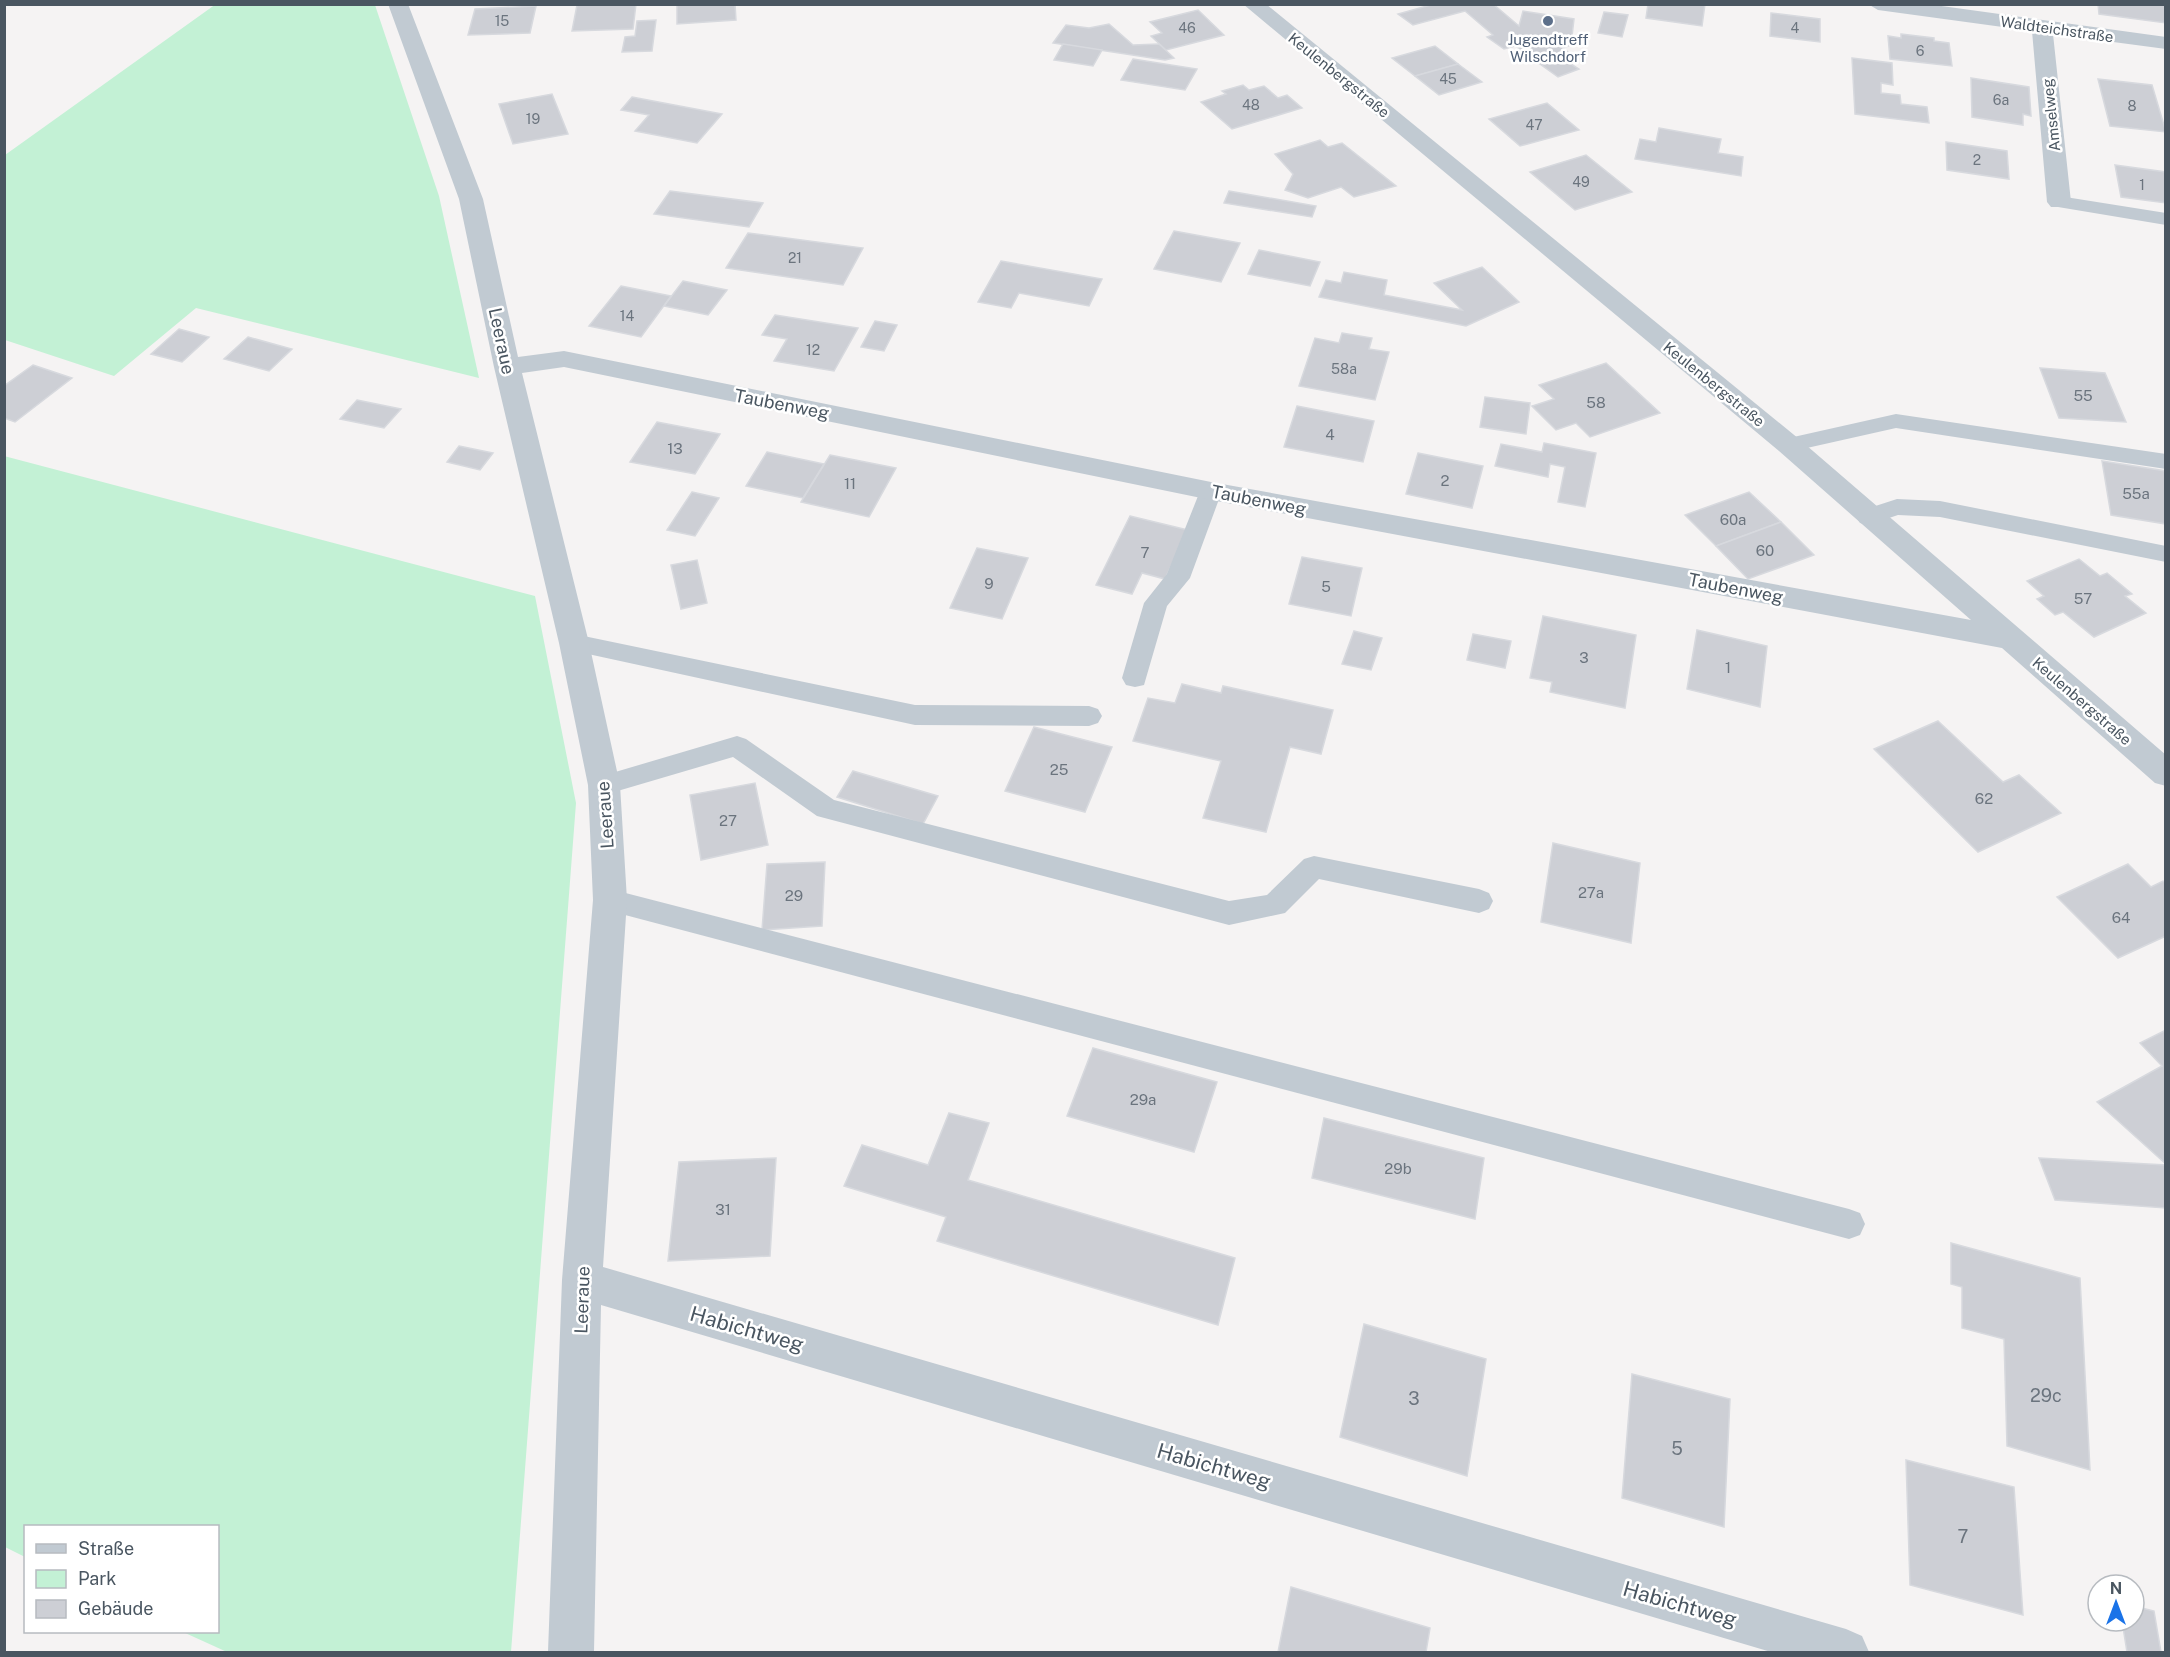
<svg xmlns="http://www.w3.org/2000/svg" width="2170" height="1657" font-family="'Public Sans',sans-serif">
<rect width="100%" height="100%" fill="#f5f3f3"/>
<!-- green -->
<g fill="#c3f1d5">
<path d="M216 4 375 5 439 196 479 378 196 308 114 376 5 340V155Z"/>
<path d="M4 456 535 596 576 803 511 1652H227L183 1632H218V1526H26L25 1557 5 1547Z"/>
</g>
<!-- building -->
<g fill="#cdcfd5" stroke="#d7d9de" stroke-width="1.5">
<path d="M636 4 633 29 572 31 577 5Z"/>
<path d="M677 4H735L736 20 677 24Z"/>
<path d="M1434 4H1493L1519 26 1523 11 1574 19 1571 45 1563 48 1573 56 1563 59 1579 69 1558 77 1515 46 1504 49 1487 37 1493 35 1465 11 1413 25 1398 14Z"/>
<path d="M1648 4H1705L1702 26 1646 18Z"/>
<path d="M2098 4H2166V23L2099 14Z"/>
<path d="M536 6 530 33 468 35 475 9Z"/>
<path d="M1198 10 1224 35 1166 50 1151 36 1162 33 1150 22Z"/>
<path d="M1604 12 1628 15 1622 37 1598 33Z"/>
<path d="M1771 13 1820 19V42L1770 36Z"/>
<path d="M656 20 652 51 622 52 625 37 635 36 637 21Z"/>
<path d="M1109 24 1133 45 1159 44 1174 58 1165 60 1053 43 1066 25 1089 28Z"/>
<path d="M1901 34 1934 38V41L1949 43 1952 66 1890 59 1888 36 1901 38Z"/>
<path d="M1063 44 1102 50 1093 66 1054 60Z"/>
<path d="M1435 46 1458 64 1415 76 1392 58Z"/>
<path d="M1852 58 1892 63 1893 85 1881 83V93L1900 95 1901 104 1927 107 1929 123 1855 114Z"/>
<path d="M1133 59 1197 69 1185 90 1121 80Z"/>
<path d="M1458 64 1482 82 1439 95 1415 76Z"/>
<path d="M1971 78 2029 87 2031 116 2023 114V125L1972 117Z"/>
<path d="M2098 79 2152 85 2166 132 2110 126Z"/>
<path d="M1243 85 1249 90 1264 86 1278 98 1287 95 1302 108 1232 129 1201 102 1226 94 1222 91Z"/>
<path d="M552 94 568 134 513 144 499 104Z"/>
<path d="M632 97 722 114 697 143 635 131 649 115 621 110Z"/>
<path d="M1547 103 1579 130 1520 146 1489 119Z"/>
<path d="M1659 128 1721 139 1718 153 1743 157 1741 176 1635 159 1640 139 1656 142Z"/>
<path d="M1320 140 1328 147 1342 143 1396 186 1354 197 1341 187 1308 198 1285 190 1293 174 1275 154Z"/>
<path d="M1946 142 2007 151 2009 179 1947 170Z"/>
<path d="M1586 155 1632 192 1575 210 1530 172Z"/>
<path d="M2115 165 2166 172V203L2121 197Z"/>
<path d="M670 191 763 203 749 227 654 214Z"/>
<path d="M1229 191 1316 206 1312 217 1224 203Z"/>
<path d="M1174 231 1240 243 1221 282 1154 269Z"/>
<path d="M748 233 863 248 843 285 726 268Z"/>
<path d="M1259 250 1320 262 1310 286 1248 274Z"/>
<path d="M1001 261 1102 279 1089 306 1019 293 1011 308 978 302Z"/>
<path d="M1482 267 1519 302 1466 326 1319 297 1326 280 1341 283 1344 272 1387 280 1384 295 1462 310 1434 283Z"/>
<path d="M683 281 727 290 708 315 664 306Z"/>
<path d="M621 286 671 296 641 337 589 326Z"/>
<path d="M775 315 858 328 834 371 774 361 787 339 762 335Z"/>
<path d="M875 321 897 325 884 351 861 347Z"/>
<path d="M179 329 209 337 182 362 151 354Z"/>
<path d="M1342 333 1372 338 1369 349 1389 352 1375 400 1299 386 1315 338 1339 343Z"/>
<path d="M248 337 292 349 269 371 224 359Z"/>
<path d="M1606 363 1660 413 1590 437 1576 423 1556 430 1532 406 1554 399 1539 385Z"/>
<path d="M33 365 72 378 15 422 4 418V386Z"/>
<path d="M2040 368 2105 373 2126 422 2059 418Z"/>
<path d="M1485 397 1530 403 1526 434 1480 427Z"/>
<path d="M357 400 401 409 384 428 340 419Z"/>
<path d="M1297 406 1374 421 1363 462 1284 447Z"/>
<path d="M657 422 720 434 695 474 630 462Z"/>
<path d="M1544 443 1596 453 1585 507 1558 502 1565 467 1550 464 1548 477 1495 466 1501 444 1542 452Z"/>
<path d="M459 446 493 453 480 470 447 462Z"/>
<path d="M767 452 824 464 803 498 746 486Z"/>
<path d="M1418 453 1483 466 1472 508 1406 494Z"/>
<path d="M830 455 896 468 869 517 801 502Z"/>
<path d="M2102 461 2166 471V524L2111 515Z"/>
<path d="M692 492 719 498 695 536 667 530Z"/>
<path d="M1749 492 1781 522 1716 546 1685 515Z"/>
<path d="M1130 516 1188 530 1165 579 1142 573 1132 594 1096 585Z"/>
<path d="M1781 522 1814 555 1748 579 1716 546Z"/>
<path d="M977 548 1028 558 1002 619 950 608Z"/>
<path d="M1302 557 1362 568 1351 616 1289 604Z"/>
<path d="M2079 559 2100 576 2107 573 2132 594 2125 596 2146 613 2094 637 2063 612 2055 615 2037 599 2044 596 2027 581Z"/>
<path d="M697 560 707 603 681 609 671 565Z"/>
<path d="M1543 616 1636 635 1625 708 1550 692 1552 682 1530 678Z"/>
<path d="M1697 630 1767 646 1760 707 1687 689Z"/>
<path d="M1354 631 1382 638 1371 670 1342 664Z"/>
<path d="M1473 634 1511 641 1505 668 1467 660Z"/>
<path d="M1182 684 1221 693 1223 686 1333 710 1321 754 1290 747 1266 832 1203 818 1221 761 1133 741 1148 698 1175 703Z"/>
<path d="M1938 721 2003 782 2019 775 2061 813 1978 852 1874 749Z"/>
<path d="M1034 727 1112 747 1085 812 1005 791Z"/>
<path d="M853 771 938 796 923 824 837 797Z"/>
<path d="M755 783 768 845 701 860 690 795Z"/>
<path d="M1553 843 1640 863 1631 943 1541 922Z"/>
<path d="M825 862 822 926 762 930 767 864Z"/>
<path d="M2128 864 2151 887 2163 881 2166 883V936L2118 958 2057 897Z"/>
<path d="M2166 1030V1164L2097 1102 2162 1066 2140 1043Z"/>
<path d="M1093 1048 1217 1082 1194 1152 1067 1116Z"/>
<path d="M949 1113 989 1123 968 1180 1235 1258 1218 1325 937 1241 946 1217 844 1186 862 1145 928 1165Z"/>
<path d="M1324 1118 1484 1158 1475 1219 1312 1178Z"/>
<path d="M776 1158 770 1256 668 1261 679 1162Z"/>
<path d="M2039 1158 2166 1165V1208L2055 1200Z"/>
<path d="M1951 1243 2080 1278 2090 1470 2007 1446 2004 1339 1962 1328V1287L1951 1284Z"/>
<path d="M1364 1324 1486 1359 1467 1476 1340 1437Z"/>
<path d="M1632 1374 1730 1399 1724 1527 1622 1498Z"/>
<path d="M1906 1460 2014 1487 2023 1615 1910 1585Z"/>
<path d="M1291 1587 1430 1628 1426 1652H1278Z"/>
<path d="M2134 1606 2154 1611 2161 1652H2127L2122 1621H2134Z"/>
</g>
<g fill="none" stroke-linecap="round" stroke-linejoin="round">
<!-- service -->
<g fill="#c1cad2" fill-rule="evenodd">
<path d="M2059 196 2166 213V225L2052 206 2049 202Z"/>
<path d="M1896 414 2166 454V469L1896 428 1789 452 1781 450 1778 445 1781 440 1789 438Z"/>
<path d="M1211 483 1219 486 1222 491 1190 578 1167 606 1144 685 1135 687 1126 685 1122 678 1144 603 1167 574 1200 491 1203 486Z"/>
<path d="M1897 499 1940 501 2166 546V562L1940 517 1898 515 1868 525 1860 523 1856 517 1860 511Z"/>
<path d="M574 634 915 705 1089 706 1098 709 1102 716 1098 723 1089 726 915 725 565 649 562 643 565 637Z"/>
<path d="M737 736 746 739 834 800 1229 901 1267 895 1304 859 1314 856 1479 889 1489 893 1493 901 1489 909 1479 913 1319 879 1285 913 1229 925 817 816 733 757 604 795 595 792 591 785 595 778Z"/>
<path d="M610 889 1849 1209 1860 1213 1865 1224 1860 1235 1849 1239 610 911 600 908 596 900 600 892Z"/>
</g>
<!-- minor -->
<g fill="#c1cad2" fill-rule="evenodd">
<path d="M388 4H408L483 199 518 357 564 351 1211 482 1971 620 1779 451 1243 4H1266L1799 439 2166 755V786L2155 783 2002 648 1211 500 564 367 522 373 589 643 620 785 627 900 603 1267 1846 1629 1862 1636 1869 1652H1771L601 1305 594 1652H548L562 1280 593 900 588 785 559 643 494 367 459 199Z"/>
<path d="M1868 4H1927L2166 37V49L2053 34 2071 202 2067 207H2051L2047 202 2032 31 1878 10Z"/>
</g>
</g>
<!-- markers -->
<circle fill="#5c6f8a" stroke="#fff" stroke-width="2" cx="1548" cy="21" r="6"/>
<g text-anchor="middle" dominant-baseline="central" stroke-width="5" stroke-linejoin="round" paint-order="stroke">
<!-- far-number labels -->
<g font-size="14" fill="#6b747e">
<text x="502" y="21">15</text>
<text x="1187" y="28">46</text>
<text x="1795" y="28">4</text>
<text x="1920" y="51">6</text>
<text x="1448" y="79">45</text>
<text x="2001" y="100">6a</text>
<text x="1251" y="105">48</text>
<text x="2132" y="106">8</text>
<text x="533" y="119">19</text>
<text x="1534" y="125">47</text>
<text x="1977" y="160">2</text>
<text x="1581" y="182">49</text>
<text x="2142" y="185">1</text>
<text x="795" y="258">21</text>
<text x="627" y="316">14</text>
<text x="813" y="350">12</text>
<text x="1344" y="369">58a</text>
</g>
<!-- far-street labels -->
<g font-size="15" fill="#4a5661" stroke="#fff">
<text transform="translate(2057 29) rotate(8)">Waldteichstraße</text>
<text transform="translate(1339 75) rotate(39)">Keulenbergstraße</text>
<text transform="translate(2051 115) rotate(-96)">Amselweg</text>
<text transform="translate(1714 384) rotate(39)">Keulenbergstraße</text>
<text transform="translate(2082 701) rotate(41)">Keulenbergstraße</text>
</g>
<!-- far-service labels -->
<g font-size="15" fill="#4e5e75" stroke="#fff">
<text x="1548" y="39">Jugendtreff<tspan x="1548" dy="17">Wilschdorf</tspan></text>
</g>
<!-- number labels -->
<g font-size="15" fill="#6b747e">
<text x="2083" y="395">55</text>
<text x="1596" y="402">58</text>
<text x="1330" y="434">4</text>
<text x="675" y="448">13</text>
<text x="1445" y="480">2</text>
<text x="850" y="483">11</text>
<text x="2136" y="493">55a</text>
<text x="1733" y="519">60a</text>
<text x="1765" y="550">60</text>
<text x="1145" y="552">7</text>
<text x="989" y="583">9</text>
<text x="1326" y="586">5</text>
<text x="2083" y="598">57</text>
<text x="1584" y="657">3</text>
<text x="1728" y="667">1</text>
<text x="1059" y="769">25</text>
<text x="1984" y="798">62</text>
<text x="728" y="820">27</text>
<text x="1591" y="892">27a</text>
<text x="794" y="895">29</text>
<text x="2121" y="917">64</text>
<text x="1143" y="1099">29a</text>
<text x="1398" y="1168">29b</text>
<text x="723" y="1209">31</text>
</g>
<!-- street labels -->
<g font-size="18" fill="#4a5661" stroke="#fff">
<text transform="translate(502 341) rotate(78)">Leeraue</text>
<text transform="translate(782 404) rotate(11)">Taubenweg</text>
<text transform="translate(1259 500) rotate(11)">Taubenweg</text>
<text transform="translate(1736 588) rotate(11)">Taubenweg</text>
<text transform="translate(605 815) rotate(-94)">Leeraue</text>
<text transform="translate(582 1300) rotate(-88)">Leeraue</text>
</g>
<!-- near-number labels -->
<g font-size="18" fill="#6b747e">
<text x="2046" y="1395">29c</text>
<text x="1414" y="1398">3</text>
<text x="1677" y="1448">5</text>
<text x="1963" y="1536">7</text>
</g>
<!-- near-street labels -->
<g font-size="21" fill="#4a5661" stroke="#fff">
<text transform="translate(747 1329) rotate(16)">Habichtweg</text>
<text transform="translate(1214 1466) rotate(16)">Habichtweg</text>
<text transform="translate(1680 1604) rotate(16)">Habichtweg</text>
</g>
</g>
<!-- border -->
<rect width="2170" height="1657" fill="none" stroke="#4a5661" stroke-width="12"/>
<!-- legend -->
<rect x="24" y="1525" width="195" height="108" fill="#ffffff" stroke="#b7bbc0" stroke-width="1.5"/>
<rect x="36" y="1544" width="30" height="9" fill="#c1cad2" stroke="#b7bbc0" stroke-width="1.5"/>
<text x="78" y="1555" font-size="18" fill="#4a5661">Straße</text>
<rect x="36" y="1570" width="30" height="18" fill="#c3f1d5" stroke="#b7bbc0" stroke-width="1.5"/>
<text x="78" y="1585" font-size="18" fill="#4a5661">Park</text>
<rect x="36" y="1600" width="30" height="18" fill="#cdcfd5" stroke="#b7bbc0" stroke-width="1.5"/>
<text x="78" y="1615" font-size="18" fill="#4a5661">Gebäude</text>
<!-- north arrow -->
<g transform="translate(2116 1603)"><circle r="28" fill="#ffffff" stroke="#b7bbc0" stroke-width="1.5"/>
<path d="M0-4.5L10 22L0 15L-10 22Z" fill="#1a73e8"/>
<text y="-9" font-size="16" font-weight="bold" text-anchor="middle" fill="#4a5661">N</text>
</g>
</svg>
